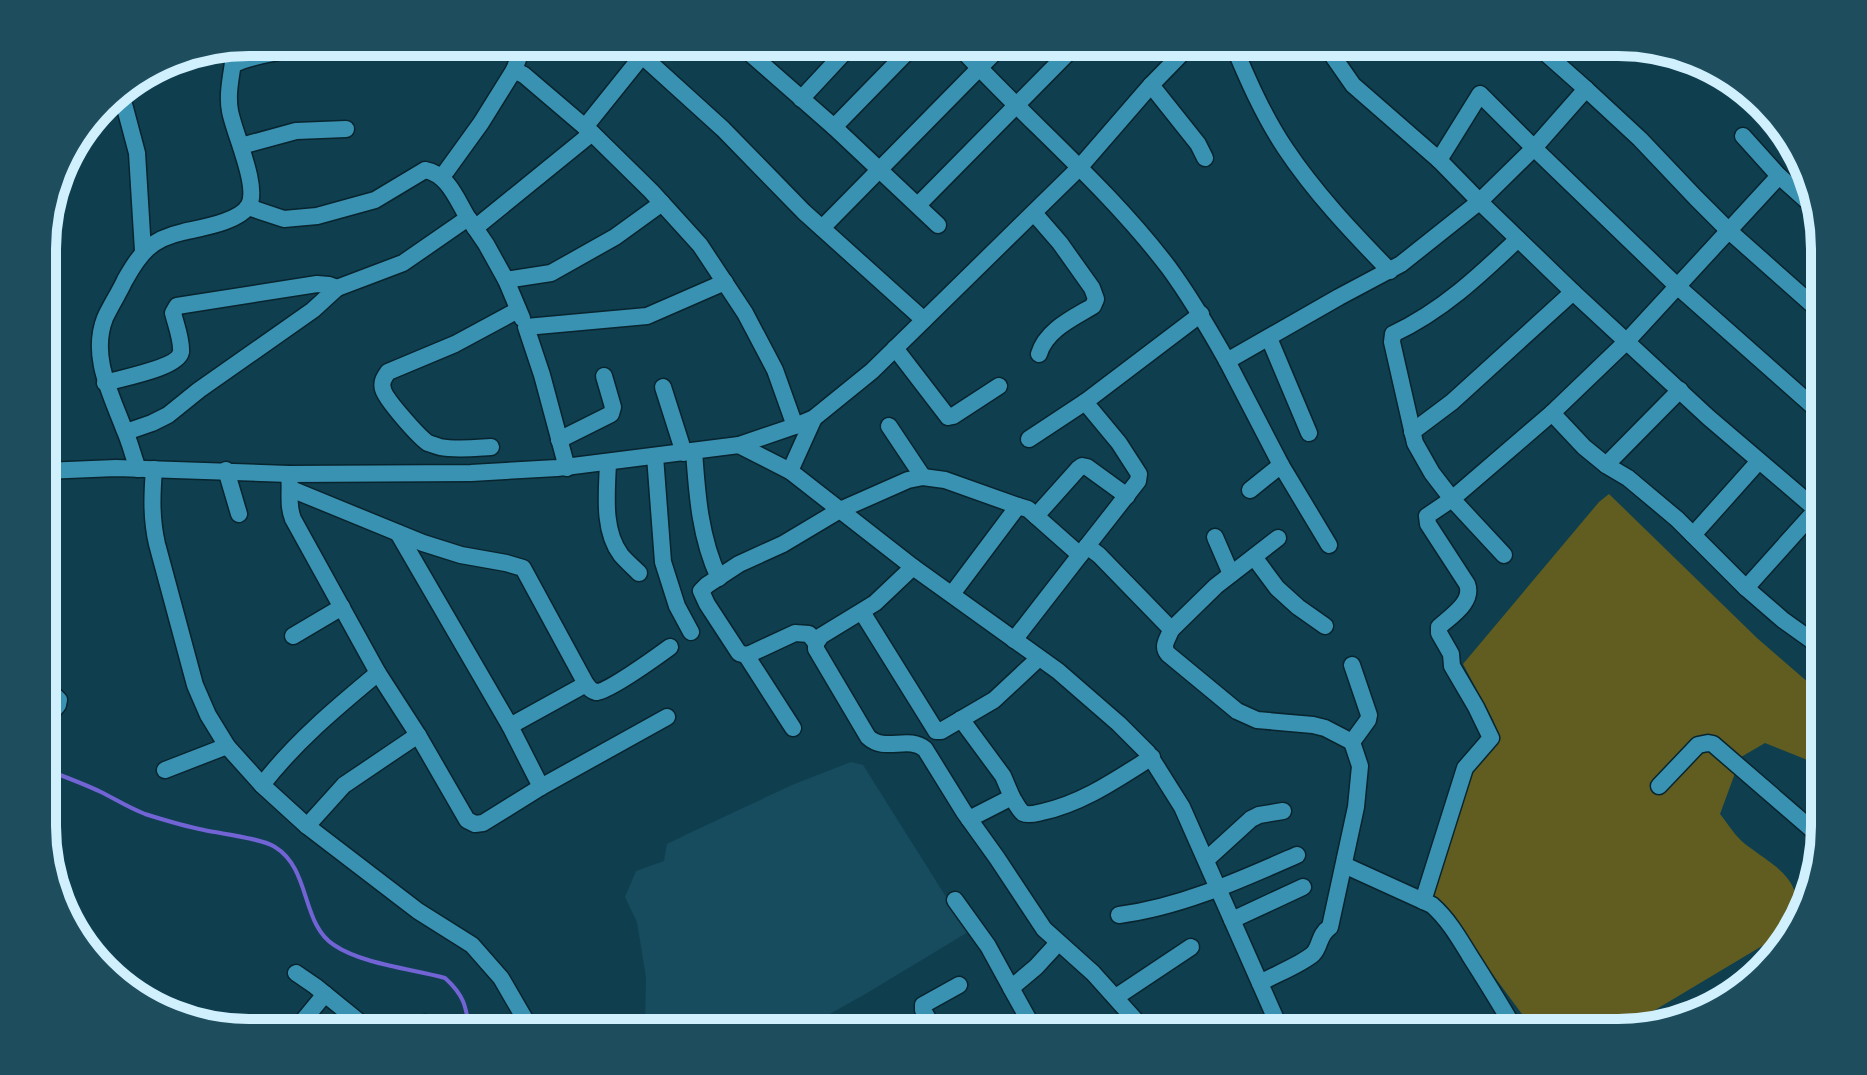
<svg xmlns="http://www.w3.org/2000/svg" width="1867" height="1075" font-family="Inter,sans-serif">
<rect width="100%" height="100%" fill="#0f3f4f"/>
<!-- built -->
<path fill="#174c5f" d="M851 762 863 765 968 932 867 993 796 1033 645 1032 646 977 637 922 625 897 636 871 664 861 667 844 696 830 792 785Z"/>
<!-- green -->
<path fill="#615d20" d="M1609 494 1757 638 1825 697V773L1805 759 1765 743 1741 757 1720 814C1728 824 1735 836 1745 844 1778 869 1801 876 1799 924L1655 1010 1600 1033H1536L1431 891 1473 764 1499 742 1493 720 1463 664 1599 502Z"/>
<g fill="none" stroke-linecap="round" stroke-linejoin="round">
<!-- stream -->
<path stroke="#7264d5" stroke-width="4" d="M44 769C63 776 82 783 101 792 115 799 129 808 145 814 164 820 184 826 204 830 222 834 261 838 275 847 311 869 301 924 334 945 362 964 412 969 445 978 465 996 466 1007 470 1033"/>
<!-- minor casing -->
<g stroke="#08242e" stroke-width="19">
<g id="minor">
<path d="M627 42 723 129 804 212 924 320"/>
<path d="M737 42 834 127 938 225"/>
<path d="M955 42C1025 119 1106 185 1169 268 1191 298 1209 329 1227 361L1339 297 1401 264 1479 202 1534 148 1677 286 1825 417"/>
<path d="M1232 42C1247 78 1263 115 1285 148 1315 193 1352 232 1390 271"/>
<path d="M1323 42 1353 85 1439 160 1482 204 1573 292 1708 417 1825 517"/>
<path d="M1533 42 1586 89"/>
<path d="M234 64C259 52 288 54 313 42"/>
<path d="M514 70 520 54 527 42"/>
<path d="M1151 85 1198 144 1205 158"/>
<path d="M120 89 137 153 143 251"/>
<path d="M801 99 854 42"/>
<path d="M585 127 642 56"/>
<path d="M834 127 917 42"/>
<path d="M1743 136 1779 176"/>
<path d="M241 146 296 131 346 129"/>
<path d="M1439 160 1480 94 1534 148 1586 89 1640 139 1696 198 1728 230 1825 316"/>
<path d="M442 177 481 123 514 70 524 75 592 133 651 191 700 245 745 313 775 370 795 426"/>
<path d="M918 205 1068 53"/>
<path d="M248 207 284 219 317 216 375 200 425 170C448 174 457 200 468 218L403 263 337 288"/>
<path d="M1816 209 1779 176 1627 341 1552 413 1584 447 1606 465 1628 478 1677 519 1746 588 1783 620 1825 650"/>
<path d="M1034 213 1060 243 1092 288 1096 299 1093 306C1073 318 1046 330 1039 354"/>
<path d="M469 219 486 244 506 280 522 318"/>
<path d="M475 228 592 133"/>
<path d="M822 228 1005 42"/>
<path d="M1518 239C1479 276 1442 311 1393 334L1392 342 1415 443 1432 473 1452 499 1552 413"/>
<path d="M506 280 551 273 615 237 662 203"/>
<path d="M1269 338 1309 433"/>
<path d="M895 348 948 417 953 416 999 386"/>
<path d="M1227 361 1281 465 1250 490"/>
<path d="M105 383C121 378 178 368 181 352 182 340 176 325 173 313L177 306 317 284 329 285 337 288 313 310 199 390 168 415 152 423 126 432"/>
<path d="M663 387 684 453"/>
<path d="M889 426 923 477"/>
<path d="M1412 432 1452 402 1573 292"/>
<path d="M1029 439 1085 402"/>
<path d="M559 440 611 414 613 407 604 376"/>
<path d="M739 445 790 471 913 567 1058 671 1119 724 1148 753 1182 807 1282 1033"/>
<path d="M491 447C474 448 456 450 440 447 439 447 429 443 428 443 419 437 385 399 383 389 381 382 384 378 388 372L455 344 518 310"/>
<path d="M694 451C697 494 700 538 719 578"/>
<path d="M655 456 663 562 677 606 691 632"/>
<path d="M608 462C607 492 602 530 621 555 626 561 633 567 639 573"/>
<path d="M1281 465 1329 545"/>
<path d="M1606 465 1680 390"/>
<path d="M567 468 542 375 526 327 647 316 725 282"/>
<path d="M138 469C133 456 130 442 124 429 111 394 90 356 105 318 111 305 119 293 125 280 140 253 151 239 183 232 200 228 240 222 249 205 259 186 234 133 230 111 226 90 234 66 235 45"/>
<path d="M154 469C152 495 151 518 157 544L195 685 208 715 227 746 262 785 307 826 418 911 472 945 501 978 533 1033"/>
<path d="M226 470 239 514"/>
<path d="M44 471 116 468 289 474 471 473 557 468 739 445 795 426 814 418 872 371 1079 168 1151 85 1193 42"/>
<path d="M790 471 814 418"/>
<path d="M289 474C291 489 287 505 293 519L378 673 418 735 467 820 475 824 483 823 541 787 667 717"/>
<path d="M291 489 423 543 461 555 506 563 523 568 586 684C588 687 592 691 596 692 607 693 659 655 670 647"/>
<path d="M1036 516 1078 469 1082 466 1087 467 1127 496"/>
<path d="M398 533 510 726 586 684"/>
<path d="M1693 535 1759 461"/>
<path d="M1215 537 1231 574"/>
<path d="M1087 546 1138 481 1139 474 1119 443 1085 402 1201 314"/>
<path d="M1254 557 1277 588 1298 607 1325 626"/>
<path d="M913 567 875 603 821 636 816 643V649L868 737C885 753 908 735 925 749L964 812 997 858 1044 929 1093 973 1147 1033"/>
<path d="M1746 588 1816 510"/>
<path d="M952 594 1018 506 1028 509 1080 555"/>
<path d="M862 612 936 731H941L994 700 1039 658"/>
<path d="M1171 630 1216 586 1278 538"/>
<path d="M293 636 342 607"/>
<path d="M1014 640 1087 546 1099 555 1169 627 1171 630C1168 639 1161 646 1168 654L1237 711 1257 720 1313 725 1325 728 1352 742 1360 766 1356 807 1330 927C1318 935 1321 946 1313 954 1302 964 1274 975 1260 983"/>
<path d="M816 643 809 634 795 633 752 653 746 655 739 653 707 604 701 591 707 585 739 564 783 544 840 510 908 480 923 477 945 480 1018 506"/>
<path d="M746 655 793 728"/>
<path d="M1352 665 1369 715 1368 720 1352 742"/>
<path d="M44 685 59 700 58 705 44 722"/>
<path d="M961 719 1003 776 1012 797"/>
<path d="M510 726 541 787"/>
<path d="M165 770 227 746"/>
<path d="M262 785C295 742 337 707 378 673"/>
<path d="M1659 786 1698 745 1708 743 1713 744 1824 840"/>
<path d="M969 819 1012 797C1015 802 1019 810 1023 813 1029 816 1037 813 1042 812 1083 803 1117 779 1152 757"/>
<path d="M307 826 344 785 418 735"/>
<path d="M1206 860 1251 819 1259 815 1283 811"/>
<path d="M1344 865 1432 905C1448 919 1459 938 1470 956 1486 981 1502 1007 1517 1033"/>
<path d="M955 900 988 946 1011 988"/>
<path d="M1423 901 1465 768 1491 738 1476 707 1452 666 1451 654 1439 633V627C1451 616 1474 602 1467 584L1428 524 1427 516 1452 499 1504 555"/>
<path d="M1119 915C1181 907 1240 880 1297 855"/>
<path d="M1232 920 1303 887"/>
<path d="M296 973 315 986 373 1033"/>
<path d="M1116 997 1191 947"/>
<path d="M813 1031 814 1033"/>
<path d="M293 1033 325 994"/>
<path d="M412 1033 425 1023"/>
<path d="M936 1033 923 1010V1005L959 985"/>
<path d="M1036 1033 1011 988 1036 967 1058 943"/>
</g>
</g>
<!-- minor -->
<use href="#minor" stroke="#3a92b2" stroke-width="16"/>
</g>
<!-- crop -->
<path d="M0 0H1867V1075H0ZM249 56H1618A193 193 0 0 1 1811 249V826A193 193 0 0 1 1618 1019H249A193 193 0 0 1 56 826V249A193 193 0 0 1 249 56Z" fill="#1e4d5d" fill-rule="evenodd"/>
<path fill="none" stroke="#d0f0fe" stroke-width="10" d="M249 56H1618A193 193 0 0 1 1811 249V826A193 193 0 0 1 1618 1019H249A193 193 0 0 1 56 826V249A193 193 0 0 1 249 56Z"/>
</svg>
